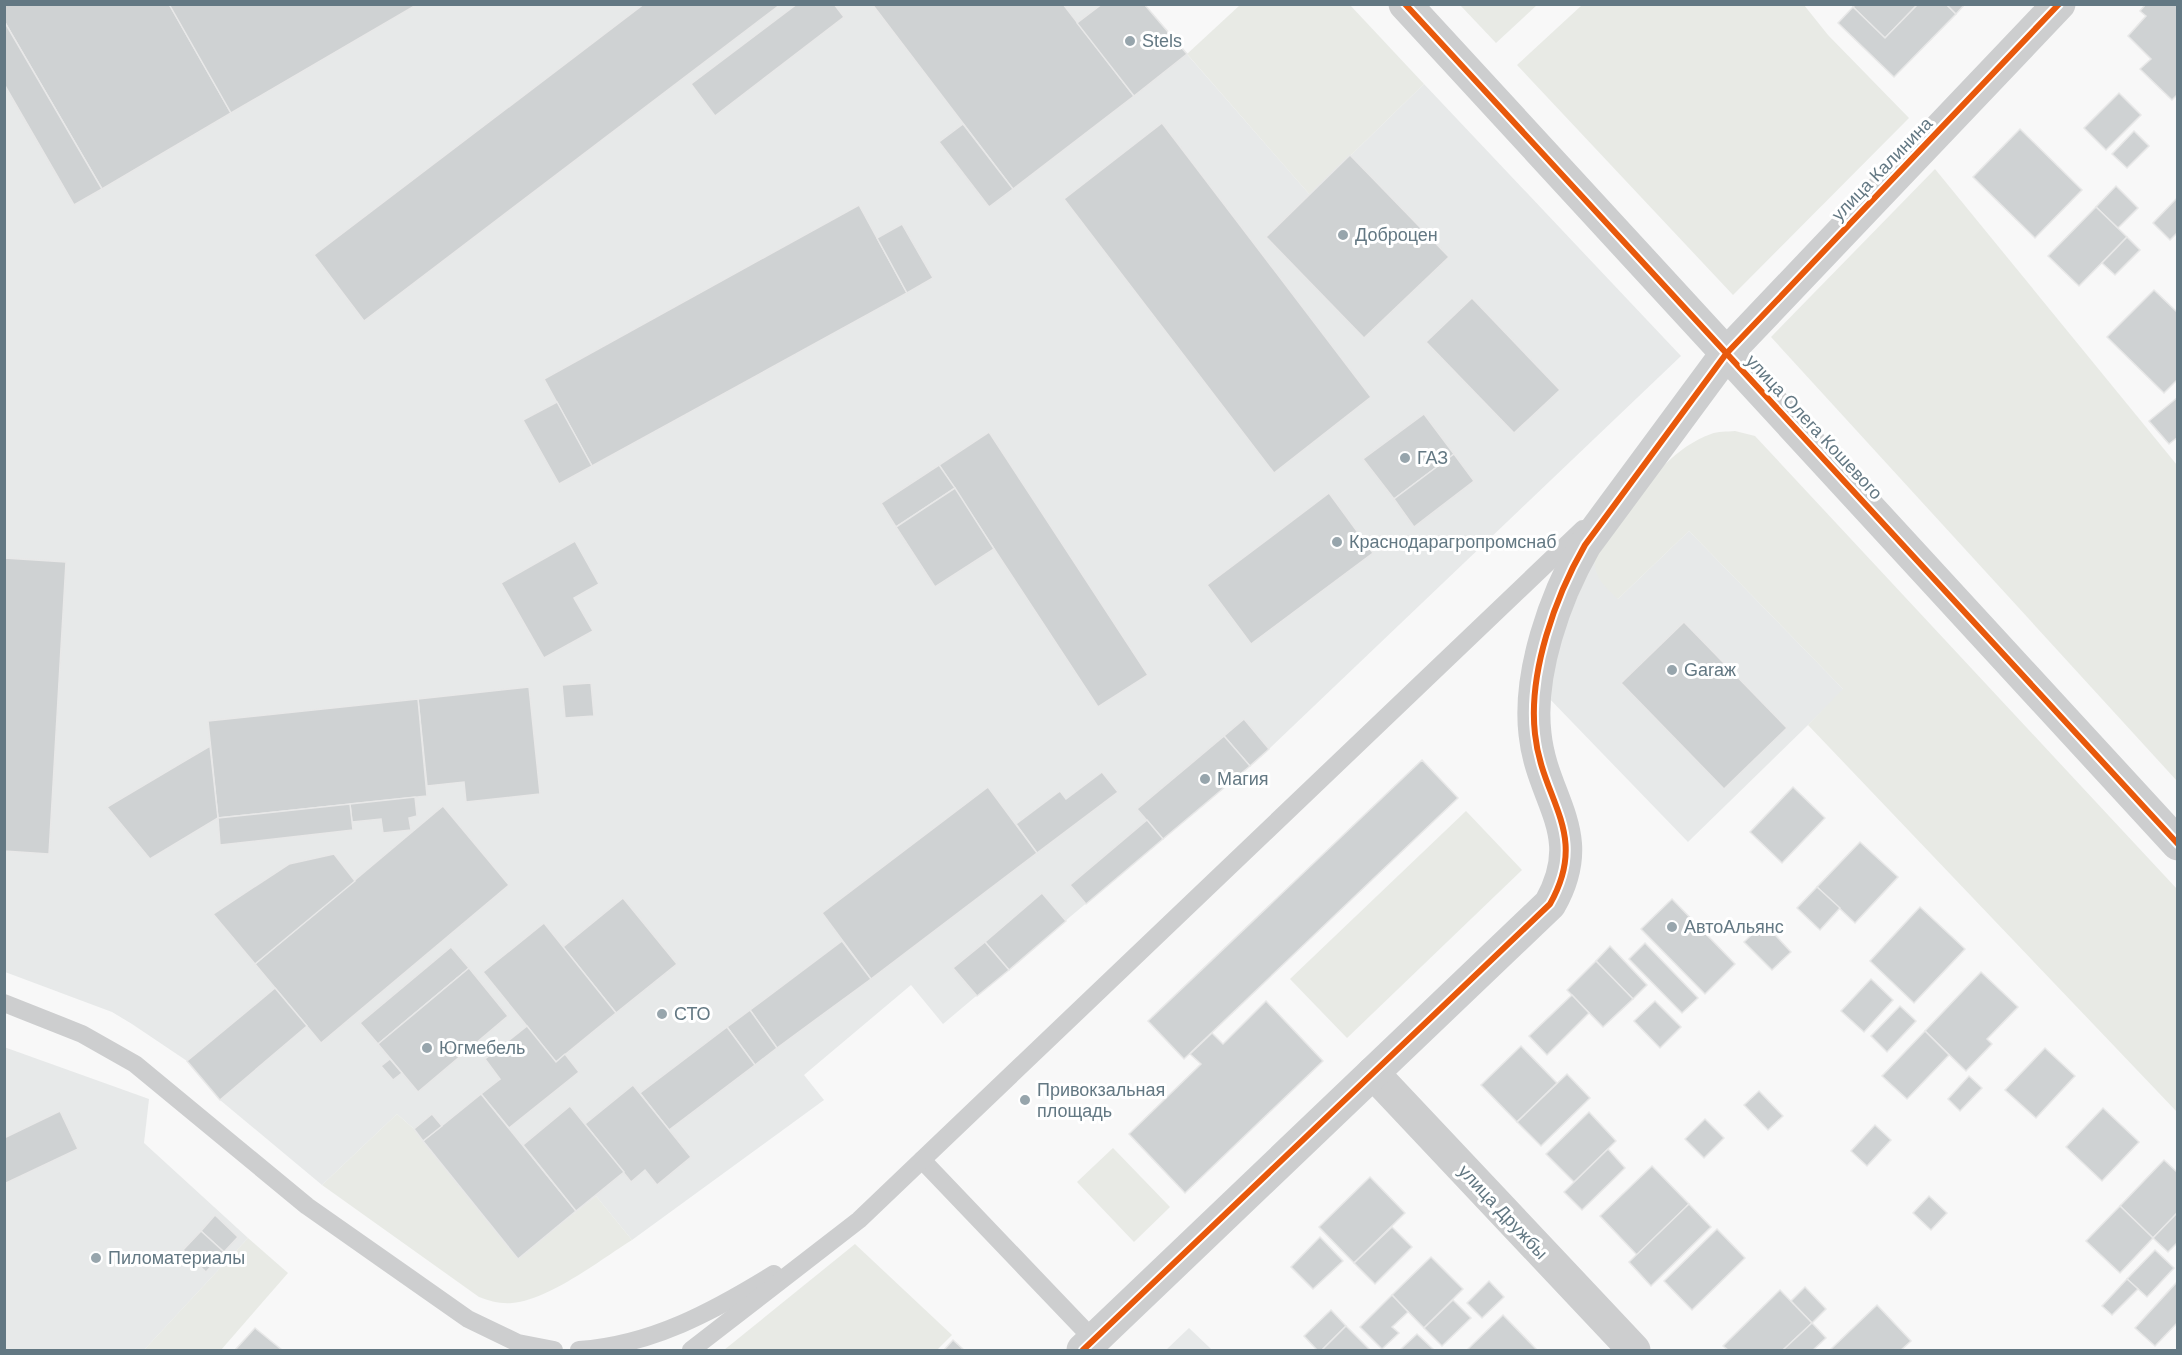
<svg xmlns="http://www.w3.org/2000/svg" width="2182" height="1355" font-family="Arial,sans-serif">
<rect width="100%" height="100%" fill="#f8f8f8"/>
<!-- built -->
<g fill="#e7e9e9">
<path d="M4 5H1144L1310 195 1424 84 1681 356 1269 749 943 1024 911 985 804 1075 824 1100 632 1240 596 1196 518 1259 414 1129 397 1114 322 1185 220 1100 187 1061 132 1024 112 1012 5 972Z"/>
<path d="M1689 531 1844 690 1688 842 1544 693 1552 659 1597 549 1618 599Z"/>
<path d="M4 1047 149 1099 144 1143 248 1238 144 1350 5 1349Z"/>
<path d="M1189 1328 1212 1350H1166Z"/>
</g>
<!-- green -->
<g fill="#e8eae5">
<path d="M1240 5H1350L1424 84 1310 195 1187 54Z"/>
<path d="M1460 5H1537L1496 43Z"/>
<path d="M1582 5H1804L1828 35 1909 118 1733 295 1517 65Z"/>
<path d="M1935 169 2177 465V781L1771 337Z"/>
<path d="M1735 431 1755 436 2177 889V1112L1808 725 1843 689 1689 531 1618 599C1606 587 1593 577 1595 559 1626 515 1658 453 1711 434 1718 431 1727 432 1735 431Z"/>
<path d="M1466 811 1522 870 1347 1038 1290 979Z"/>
<path d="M397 1114 414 1129 518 1258 596 1196 632 1240C600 1260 549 1300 512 1303 500 1304 490 1301 479 1297L322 1185Z"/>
<path d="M1113 1148 1170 1207 1134 1242 1077 1182Z"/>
<path d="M248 1238 288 1273 221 1350H144Z"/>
<path d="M855 1244 952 1335 937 1350H724Z"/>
</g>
<!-- building -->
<g fill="#cfd2d3" stroke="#e8e8e8" stroke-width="1.5">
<path d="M4 4H169L231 113 102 189 4 21Z"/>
<path d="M169 4H418L231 113Z"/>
<path d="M644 4H781L364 321 314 255Z"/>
<path d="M797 4H834L844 17 715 116 691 84Z"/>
<path d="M872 4H1063L1134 96 1013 189Z"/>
<path d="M1102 4H1144L1187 54 1134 96 1077 23Z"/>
<path d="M1856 4H1918L1885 38 1853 7Z"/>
<path d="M1918 4H1946L1956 14 1894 77 1838 23 1853 7 1885 38Z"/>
<path d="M1946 4H1965L1956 14Z"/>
<path d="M2146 4H2178V94L2172 100 2140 69 2151 59 2128 36 2146 16 2140 11Z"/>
<path d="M4 21 102 189 74 205 4 84Z"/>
<path d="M2119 93 2141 115 2106 150 2084 128Z"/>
<path d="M1162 123 1371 397 1274 473 1064 199Z"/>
<path d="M963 124 1013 189 989 207 939 142Z"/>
<path d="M2020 129 2082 190 2035 238 1973 177Z"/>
<path d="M2134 131 2149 146 2127 168 2112 154Z"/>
<path d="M1350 155 1449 257 1364 338 1266 237Z"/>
<path d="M2116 186 2138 208 2118 228 2096 207Z"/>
<path d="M2178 197V232L2170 240 2153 223Z"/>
<path d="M859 205 907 293 592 466 544 379Z"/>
<path d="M2096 207 2127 237 2079 286 2048 256Z"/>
<path d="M902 224 933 278 907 293 877 238Z"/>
<path d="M2127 237 2140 250 2115 275 2102 263Z"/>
<path d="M2154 290 2178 313V379L2164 393 2107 337Z"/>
<path d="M1472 298 1560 390 1514 433 1426 342Z"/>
<path d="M2178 397V437L2169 444 2149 421Z"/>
<path d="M557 402 592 466 559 484 523 420Z"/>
<path d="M1424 414 1454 454 1394 499 1363 459Z"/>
<path d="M989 432 1148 675 1098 707 939 465Z"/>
<path d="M1454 454 1474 481 1414 527 1394 499Z"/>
<path d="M939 465 955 488 896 527 881 503Z"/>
<path d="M955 488 994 549 935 587 896 527Z"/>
<path d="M1329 493 1373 553 1251 644 1207 585Z"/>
<path d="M575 541 599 584 574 598 593 631 544 658 501 583Z"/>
<path d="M4 558 66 562 49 854 4 851Z"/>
<path d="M1684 622 1787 728 1724 789 1621 683Z"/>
<path d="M591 683 594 716 565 718 562 685Z"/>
<path d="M529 687 540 794 466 802 464 782 427 786 418 699Z"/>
<path d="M418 699 427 796 218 818 208 721Z"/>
<path d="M1244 719 1269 749 1250 766 1224 736Z"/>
<path d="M1224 736 1250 766 1163 839 1137 809Z"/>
<path d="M210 746 218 818 150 859 107 807Z"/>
<path d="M1422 760 1458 798 1184 1059 1148 1021Z"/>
<path d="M1102 772 1118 792 1037 853 1016 824 1060 791 1066 799Z"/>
<path d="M988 787 1037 853 871 979 822 913Z"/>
<path d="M1793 787 1825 818 1782 863 1750 832Z"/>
<path d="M415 797 417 816 409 818 411 830 383 833 381 819 352 822 350 804Z"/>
<path d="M350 804 353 830 220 845 218 818Z"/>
<path d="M443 806 509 885 321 1043 255 964Z"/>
<path d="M1147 820 1163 839 1086 904 1070 885Z"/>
<path d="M1860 842 1898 877 1855 923 1817 887Z"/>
<path d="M334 854 355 881 255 964 213 914 289 864Z"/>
<path d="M1817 887 1840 908 1820 930 1797 908Z"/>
<path d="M1042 893 1066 921 1009 970 985 942Z"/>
<path d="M623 898 677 964 616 1013 563 947Z"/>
<path d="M1672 899 1735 964 1705 994 1641 929Z"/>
<path d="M1920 907 1965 949 1914 1003 1870 961Z"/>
<path d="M544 923 616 1013 556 1062 483 972Z"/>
<path d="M1764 923 1791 952 1772 970 1744 942Z"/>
<path d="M842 941 871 979 777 1048 750 1010Z"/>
<path d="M985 942 1009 970 977 996 953 968Z"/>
<path d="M1645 943 1698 998 1682 1013 1629 959Z"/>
<path d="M1610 946 1647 985 1633 999 1596 961Z"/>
<path d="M451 947 469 968 378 1044 360 1023Z"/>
<path d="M1596 961 1633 999 1603 1027 1567 990Z"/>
<path d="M469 968 508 1016 418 1092 378 1044Z"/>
<path d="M1981 972 2018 1007 1987 1039 1992 1044 1966 1071 1925 1031Z"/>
<path d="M1871 979 1893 1000 1864 1032 1841 1011Z"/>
<path d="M275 988 307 1026 220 1100 187 1061Z"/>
<path d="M1572 995 1589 1013 1547 1055 1529 1036Z"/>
<path d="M1266 1001 1323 1061 1185 1193 1129 1134 1201 1064 1190 1054 1212 1033 1223 1044Z"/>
<path d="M1655 1001 1681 1027 1660 1048 1634 1021Z"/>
<path d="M1900 1006 1916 1021 1887 1052 1871 1036Z"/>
<path d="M750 1010 777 1048 755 1065 727 1027Z"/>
<path d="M527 1026 556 1062 565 1054 579 1072 509 1128 481 1094 500 1079 485 1059Z"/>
<path d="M727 1027 755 1065 669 1130 640 1093Z"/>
<path d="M1925 1031 1949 1055 1907 1099 1882 1076Z"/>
<path d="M1521 1046 1557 1083 1517 1122 1481 1085Z"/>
<path d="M2045 1048 2075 1076 2036 1118 2005 1090Z"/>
<path d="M390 1059 402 1073 393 1080 381 1066Z"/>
<path d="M1567 1074 1590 1098 1541 1146 1517 1122Z"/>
<path d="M1969 1076 1982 1088 1960 1111 1948 1099Z"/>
<path d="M633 1085 691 1157 657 1185 645 1170 631 1182 585 1124Z"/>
<path d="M1759 1091 1783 1116 1768 1130 1744 1105Z"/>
<path d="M481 1094 576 1211 518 1259 423 1141Z"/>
<path d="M570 1106 624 1172 576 1211 523 1145Z"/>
<path d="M2103 1108 2139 1142 2102 1181 2066 1147Z"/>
<path d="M60 1111 78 1149 4 1184V1138Z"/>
<path d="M1589 1112 1616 1141 1574 1182 1546 1154Z"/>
<path d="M432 1114 442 1126 423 1141 414 1129Z"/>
<path d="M1705 1119 1724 1138 1704 1158 1685 1139Z"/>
<path d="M1875 1125 1891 1140 1867 1166 1851 1151Z"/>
<path d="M1608 1149 1625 1168 1582 1210 1564 1192Z"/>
<path d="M2164 1160 2178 1173V1212L2153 1238 2120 1206Z"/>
<path d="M1652 1166 1689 1204 1637 1255 1600 1216Z"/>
<path d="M1370 1177 1405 1213 1354 1263 1319 1227Z"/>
<path d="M1929 1196 1947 1213 1931 1230 1913 1213Z"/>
<path d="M1689 1204 1711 1227 1651 1286 1629 1262Z"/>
<path d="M2120 1206 2153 1238 2120 1273 2086 1241Z"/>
<path d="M2178 1212V1242L2168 1252 2153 1238Z"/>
<path d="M215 1215 238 1237 224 1252 201 1231Z"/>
<path d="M1392 1227 1412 1247 1375 1284 1354 1263Z"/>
<path d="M1717 1229 1745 1258 1692 1310 1664 1281Z"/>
<path d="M201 1231 224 1252 206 1272 183 1250Z"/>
<path d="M1320 1237 1343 1261 1313 1289 1291 1267Z"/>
<path d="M2155 1250 2174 1268 2147 1297 2127 1279Z"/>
<path d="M1431 1257 1463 1289 1424 1328 1392 1295Z"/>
<path d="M2127 1279 2138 1289 2112 1315 2102 1306Z"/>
<path d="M1489 1281 1504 1297 1482 1318 1467 1303Z"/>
<path d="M2177 1282 2178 1322 2155 1346 2135 1328Z"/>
<path d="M1805 1287 1826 1309 1812 1323 1791 1301Z"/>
<path d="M1780 1290 1812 1323 1783 1350H1728L1723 1346Z"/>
<path d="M1392 1295 1408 1312 1392 1327 1399 1333 1382 1349 1360 1327Z"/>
<path d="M1453 1300 1471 1318 1442 1346 1424 1328Z"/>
<path d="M1877 1305 1911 1341 1901 1350H1830Z"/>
<path d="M1331 1310 1346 1326 1322 1350H1317L1304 1336Z"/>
<path d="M1503 1315 1537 1350H1467Z"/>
<path d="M1812 1323 1826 1338 1813 1350H1783Z"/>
<path d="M1346 1326 1370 1350H1322Z"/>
<path d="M255 1328 282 1350H235Z"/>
<path d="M1417 1334 1434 1350H1400Z"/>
<path d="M953 1340 964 1350H944Z"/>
</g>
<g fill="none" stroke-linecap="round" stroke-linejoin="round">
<!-- service -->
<g stroke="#cdcecf" stroke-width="18">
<path d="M4 1003 82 1034 135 1064 307 1206 468 1319 518 1343 554 1350"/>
<path d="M922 1160 1094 1340"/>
<path d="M579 1350C652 1345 714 1311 774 1274"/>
<path d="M691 1350 859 1220 1583 529"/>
</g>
<!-- minor -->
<g stroke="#cdcecf" stroke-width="33">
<path d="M1373 1073 1634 1350"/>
<path d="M1083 1350 1550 904C1590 833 1542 801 1535 734 1528 673 1555 597 1585 545L1726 354 2059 4"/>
</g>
<!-- tertiary -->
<path stroke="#cdcecf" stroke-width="33" d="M1405 4 2178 844"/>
<!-- cycleway casing -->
<g stroke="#fff" stroke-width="10">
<g id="cycleway">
<path d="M1405 4 2178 844"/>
<path d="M1083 1350 1550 904C1590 833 1542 801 1535 734 1528 673 1555 597 1585 545L1726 354 2059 4"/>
</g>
</g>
<!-- cycleway -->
<use href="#cycleway" stroke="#e8590c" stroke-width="6"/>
</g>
<!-- markers -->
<g fill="#97a5ac" stroke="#fff" stroke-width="2">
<circle cx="1130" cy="41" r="6"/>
<circle cx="1343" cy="235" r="6"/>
<circle cx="1405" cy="458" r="6"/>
<circle cx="1337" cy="542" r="6"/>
<circle cx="1672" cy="670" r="6"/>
<circle cx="1205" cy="779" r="6"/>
<circle cx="1672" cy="927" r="6"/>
<circle cx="662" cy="1014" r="6"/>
<circle cx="427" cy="1048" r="6"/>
<circle cx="1025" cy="1100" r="6"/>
<circle cx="96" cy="1258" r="6"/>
</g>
<g text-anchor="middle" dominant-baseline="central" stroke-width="6" stroke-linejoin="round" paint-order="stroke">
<!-- poi labels -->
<g font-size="18" fill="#637883" stroke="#fff" text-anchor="start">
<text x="1142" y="41">Stels</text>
<text x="1355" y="235">Доброцен</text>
<text x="1417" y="458">ГАЗ</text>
<text x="1349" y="542">Краснодарагропромснаб</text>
<text x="1684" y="670">Garaж</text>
<text x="1217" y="779">Магия</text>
<text x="1684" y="927">АвтоАльянс</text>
<text x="674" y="1014">СТО</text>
<text x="439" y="1048">Югмебель</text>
<text x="1037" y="1090">Привокзальная<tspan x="1037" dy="21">площадь</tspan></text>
<text x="108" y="1258">Пиломатериалы</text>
</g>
<!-- street labels -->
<g font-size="18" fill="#637883" stroke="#fff">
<text transform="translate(1882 169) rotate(-46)">улица Калинина</text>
<text transform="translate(1814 427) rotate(47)">улица Олега Кошевого</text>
<text transform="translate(1503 1212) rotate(47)">улица Дружбы</text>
</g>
</g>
<!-- border -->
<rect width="2182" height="1355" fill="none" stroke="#637883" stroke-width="12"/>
</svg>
